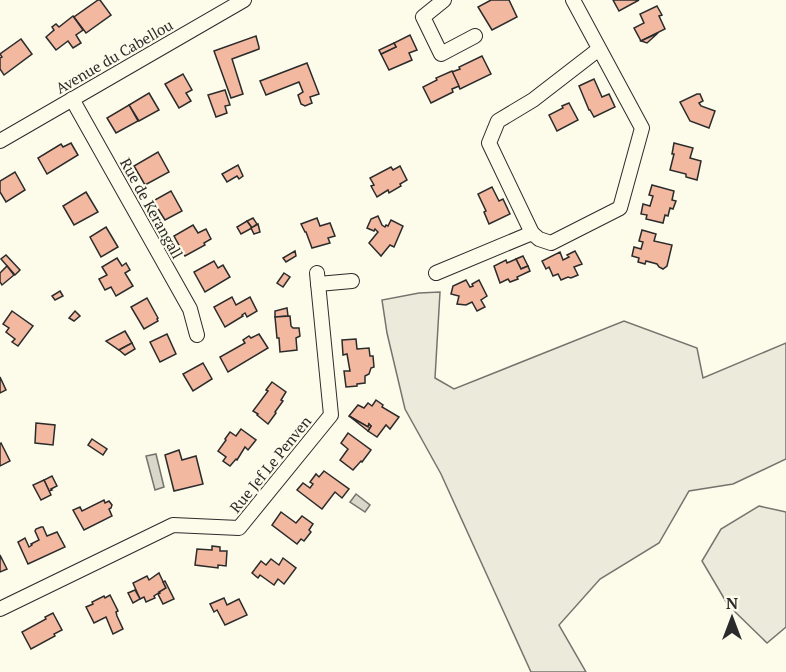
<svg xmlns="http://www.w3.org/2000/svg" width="786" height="672" font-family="'PT Serif',serif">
<rect width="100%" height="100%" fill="#fdfbea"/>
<!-- green -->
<g fill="#ecebdb" stroke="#74746e" stroke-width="1.5">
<path d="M440 292 435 378 454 389 624 321 697 348 703 378 786 343V459L733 484 689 491 659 543 600 579 559 625 586 672H531L441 474 405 409 387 333 382 300 419 293Z"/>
<path d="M759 506 786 512V627L767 643 728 605 702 561 721 529Z"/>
</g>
<!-- water -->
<g fill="#d8d7c9" stroke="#74746e" stroke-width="1.5">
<path d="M156 454 164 487 155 490 146 456Z"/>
<path d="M356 494 370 505 365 512 350 502Z"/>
</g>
<!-- building -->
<g fill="#f2b8a0" stroke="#2b2b2b" stroke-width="1.5">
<path d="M98 0H100L111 15 86 33 74 17Z"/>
<path d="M491 0H509L517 17 492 30 478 7Z"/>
<path d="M613 0H639L619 11Z"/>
<path d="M657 6 662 15 659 16 665 29 641 41 634 28 644 23 640 14Z"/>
<path d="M73 16 83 30 76 35 81 43 73 48 68 41 56 50 46 37 54 30 52 27 56 24 59 27Z"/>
<path d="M658 33 647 43 641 41Z"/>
<path d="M410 35 417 50 409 53 412 60 389 70 381 54 396 47 394 43Z"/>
<path d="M256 36 259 47V49L232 59 243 94 231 98 214 51Z"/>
<path d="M21 39 32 54 4 75 0 69V58L2 57 0 54Z"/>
<path d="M394 43 396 47 381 54 379 50Z"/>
<path d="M482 56 491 74 460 89 452 72 460 69 459 67Z"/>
<path d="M307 63 319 94 310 97 312 103 305 106 301 104 298 95 303 92 299 82 266 95 260 81Z"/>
<path d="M452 71 459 86 452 89 453 92 431 103 423 87 437 80 436 78Z"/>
<path d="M183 74 192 90 186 93 191 101 179 108 165 84Z"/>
<path d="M594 79 602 97 609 94 615 107 594 117 590 110H589L579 86Z"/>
<path d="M225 90 230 105 225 106 227 113 216 117 208 95Z"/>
<path d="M149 93 159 110 139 121 129 105Z"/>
<path d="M697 94H700L703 101 699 103 701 106 715 111 709 128 690 121 680 102Z"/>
<path d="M569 103 578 120 557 131 549 115 563 108 562 106Z"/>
<path d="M129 105 138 121 116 133 107 118Z"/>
<path d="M71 143 78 155 47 174 38 158 61 144 63 147Z"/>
<path d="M674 143 693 148 690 158 701 161 697 180 686 177V174L670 170 674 154H672Z"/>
<path d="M158 152 169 172 145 185 134 166Z"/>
<path d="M238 165 243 176 239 179 237 176 227 182 222 174Z"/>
<path d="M400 166 407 180 400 184 401 186 389 193 388 190 377 197 371 186 374 185 370 178 391 167 393 170Z"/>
<path d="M15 172 25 190 6 202 0 192V181Z"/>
<path d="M652 185 674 191 672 200 676 201 673 209 670 208 668 216 665 215 663 223 646 219 647 215 641 214 643 204 650 206 653 196 649 195Z"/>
<path d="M492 187 499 201 503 199 510 214 489 224 484 212 486 211 478 194Z"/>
<path d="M171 191 182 211 165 220 153 201Z"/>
<path d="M86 192 98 212 74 225 63 206Z"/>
<path d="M378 216 382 225 385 227 386 225 388 226 391 220 403 226 394 247 390 245 381 256 369 243 378 232 375 229 374 231 367 228 371 219Z"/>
<path d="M253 218 257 224 252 228 247 221Z"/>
<path d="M317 218 320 226 330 223 335 236 328 238 330 243 312 248 306 232H305L301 224Z"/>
<path d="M247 221 252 228 241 234 237 227Z"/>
<path d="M258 224 260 232 254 234 251 228Z"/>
<path d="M193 225 198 233 206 229 211 239 204 243 205 245 185 256 174 236Z"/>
<path d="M106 227 118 247 101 257 90 237Z"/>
<path d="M642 230 656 234 654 241 672 245 667 266 663 269 659 267 657 264 646 261 645 264 638 262 639 258 632 256 634 247 641 249 643 242 639 241Z"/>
<path d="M295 251 296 256 286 262 283 258Z"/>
<path d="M575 251 582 264 574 267 578 275 571 278 568 277 561 280 558 274 553 276 549 267 546 269 542 261 560 252 563 260 569 257 567 255Z"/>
<path d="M6 255 20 270 15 275 1 259Z"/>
<path d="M523 256 528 266 521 269 516 259Z"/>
<path d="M117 258 122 266 126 263 130 270 125 273 133 286 116 296 111 287 105 290 99 279 107 275 102 267Z"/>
<path d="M516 259 521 269 528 266 530 271 517 277 518 279 510 282 508 279 500 283 494 266 506 260 507 263Z"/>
<path d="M214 261 218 268 223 265 230 277 205 292 194 272Z"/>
<path d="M7 266 14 275 2 285 0 282V273Z"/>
<path d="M284 273 290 277 283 287 277 283Z"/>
<path d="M466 280 470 287 473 286 472 284 479 280 487 296 481 300 485 307 477 311 472 302 466 305 457 304 459 296 451 294 453 286Z"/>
<path d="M60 291 63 296 55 300 52 296Z"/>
<path d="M232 297 236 305 250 297 257 311 247 317 245 313 242 315 243 316 225 327 214 307Z"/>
<path d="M147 298 158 318 157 319 158 321 144 329 131 307Z"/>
<path d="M287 308 288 316 275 317V311Z"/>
<path d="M12 311 33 326 18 346 12 342 15 339 6 332 9 328 3 324Z"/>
<path d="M75 311 80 316 74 321 69 318Z"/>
<path d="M290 316 291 326 293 328H299L300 336 296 338 297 350 280 352 279 338H277L275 317Z"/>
<path d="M125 331 132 343 119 350 106 341Z"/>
<path d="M167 334 176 354 160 362 150 342Z"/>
<path d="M259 334 268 348 228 372 220 357 245 343 243 340 249 336 251 338Z"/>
<path d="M356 339 357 349 369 348 370 356H373L374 367 371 368 369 374 365 376V383L357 384V386L346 387 344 371H350L347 354 343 355 342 340Z"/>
<path d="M132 343 135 349 125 355 119 350Z"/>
<path d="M203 363 212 379 193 391 183 374Z"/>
<path d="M0 377 6 390 0 393Z"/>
<path d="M272 382 286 392 281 400 283 401 275 412 276 413 268 424 257 415 258 414 253 411 268 391 266 390Z"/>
<path d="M376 400 383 405 382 407 399 417 390 429 386 425 377 437 368 431 371 426 369 424 368 427 349 416 358 405 364 408 368 403 372 406Z"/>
<path d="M349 416 368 427 369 424 371 426 368 431Z"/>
<path d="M36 423 55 425 53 445 35 443Z"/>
<path d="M241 429 256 440 248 450 245 447 237 460 236 459 230 466 223 461 226 457 218 451 226 440 225 439 230 432 236 436Z"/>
<path d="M348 433 371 450 362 462 361 461 353 470 340 460 348 449 341 443Z"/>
<path d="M92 439 107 449 103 455 88 445Z"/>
<path d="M1 443 10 461 0 466V444Z"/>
<path d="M179 450 182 460 196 456 203 484 174 491 165 455Z"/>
<path d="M324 471 349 489 342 498 335 492 322 509 297 490 303 483 310 488 313 484 310 482 316 474 319 477Z"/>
<path d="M52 476 57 486 51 489 52 490 49 491 44 480Z"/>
<path d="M44 480 51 495 41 500 33 485Z"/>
<path d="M104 500 105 503 109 501 112 505 111 508 109 509 112 516 84 530 73 510 80 507 82 511Z"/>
<path d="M281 512 296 523 302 516 313 524 309 530 311 532 304 541 301 539 297 544 272 525Z"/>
<path d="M41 527H43L47 536 57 532 65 547 28 564 18 542 25 538 29 547 32 545 31 544 39 540 35 531 36 529Z"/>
<path d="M212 546 220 547V551H227L226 566 218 565V568L195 565 197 549 212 550Z"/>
<path d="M0 555 7 569 0 572Z"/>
<path d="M283 558 296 568 284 584 278 579 274 585 260 575 258 578 252 573 261 561 266 565 271 559 279 565Z"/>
<path d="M159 573 166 588 154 596 155 598 146 602 144 597 140 599 133 583 147 576 149 580Z"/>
<path d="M165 581 174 599 163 604 158 594 160 593 159 592 166 588 163 582Z"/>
<path d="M135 590 140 599 133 603 128 593Z"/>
<path d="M110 595 118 611 116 612 117 616 123 629 113 634 106 617 94 623 86 607 93 604 92 602 104 596 105 598Z"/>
<path d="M224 598 227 605 239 599 247 615 225 625 217 610 214 612 210 604Z"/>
<path d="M53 613 62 630 54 634 55 636 31 649 22 632 46 619 45 617Z"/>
</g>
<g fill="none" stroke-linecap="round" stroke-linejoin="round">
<!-- street casing -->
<g stroke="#2b2b2b" stroke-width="16">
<g id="street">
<path d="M444 0 423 17 441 54 475 36"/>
<path d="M573 0 642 128 620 208 551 243 539 239 532 233 489 143 498 121 533 100 599 49"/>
<path d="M72 99 190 309 197 335"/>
<path d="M0 141 244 0"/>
<path d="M436 273 532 233"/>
<path d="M318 284 352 281"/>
<path d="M0 609 173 525 239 528 331 415 317 273"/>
</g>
</g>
<!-- street -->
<use href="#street" stroke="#fdfbea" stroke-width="14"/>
</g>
<g text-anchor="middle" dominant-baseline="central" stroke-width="4.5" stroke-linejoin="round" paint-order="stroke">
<!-- street labels -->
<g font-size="15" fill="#2b2b2b" stroke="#fdfbea">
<text transform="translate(114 56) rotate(-30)">Avenue du Cabellou</text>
<text transform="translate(152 208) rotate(61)">Rue de Kerangall</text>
<text transform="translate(270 464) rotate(-51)">Rue Jef Le Penven</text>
</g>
</g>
<!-- north arrow -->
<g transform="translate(732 618)" stroke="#fdfbea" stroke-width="4.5" paint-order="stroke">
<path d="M0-4.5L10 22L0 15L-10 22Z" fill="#2b2b2b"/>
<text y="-9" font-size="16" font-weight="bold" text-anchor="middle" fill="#2b2b2b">N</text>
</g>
</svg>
